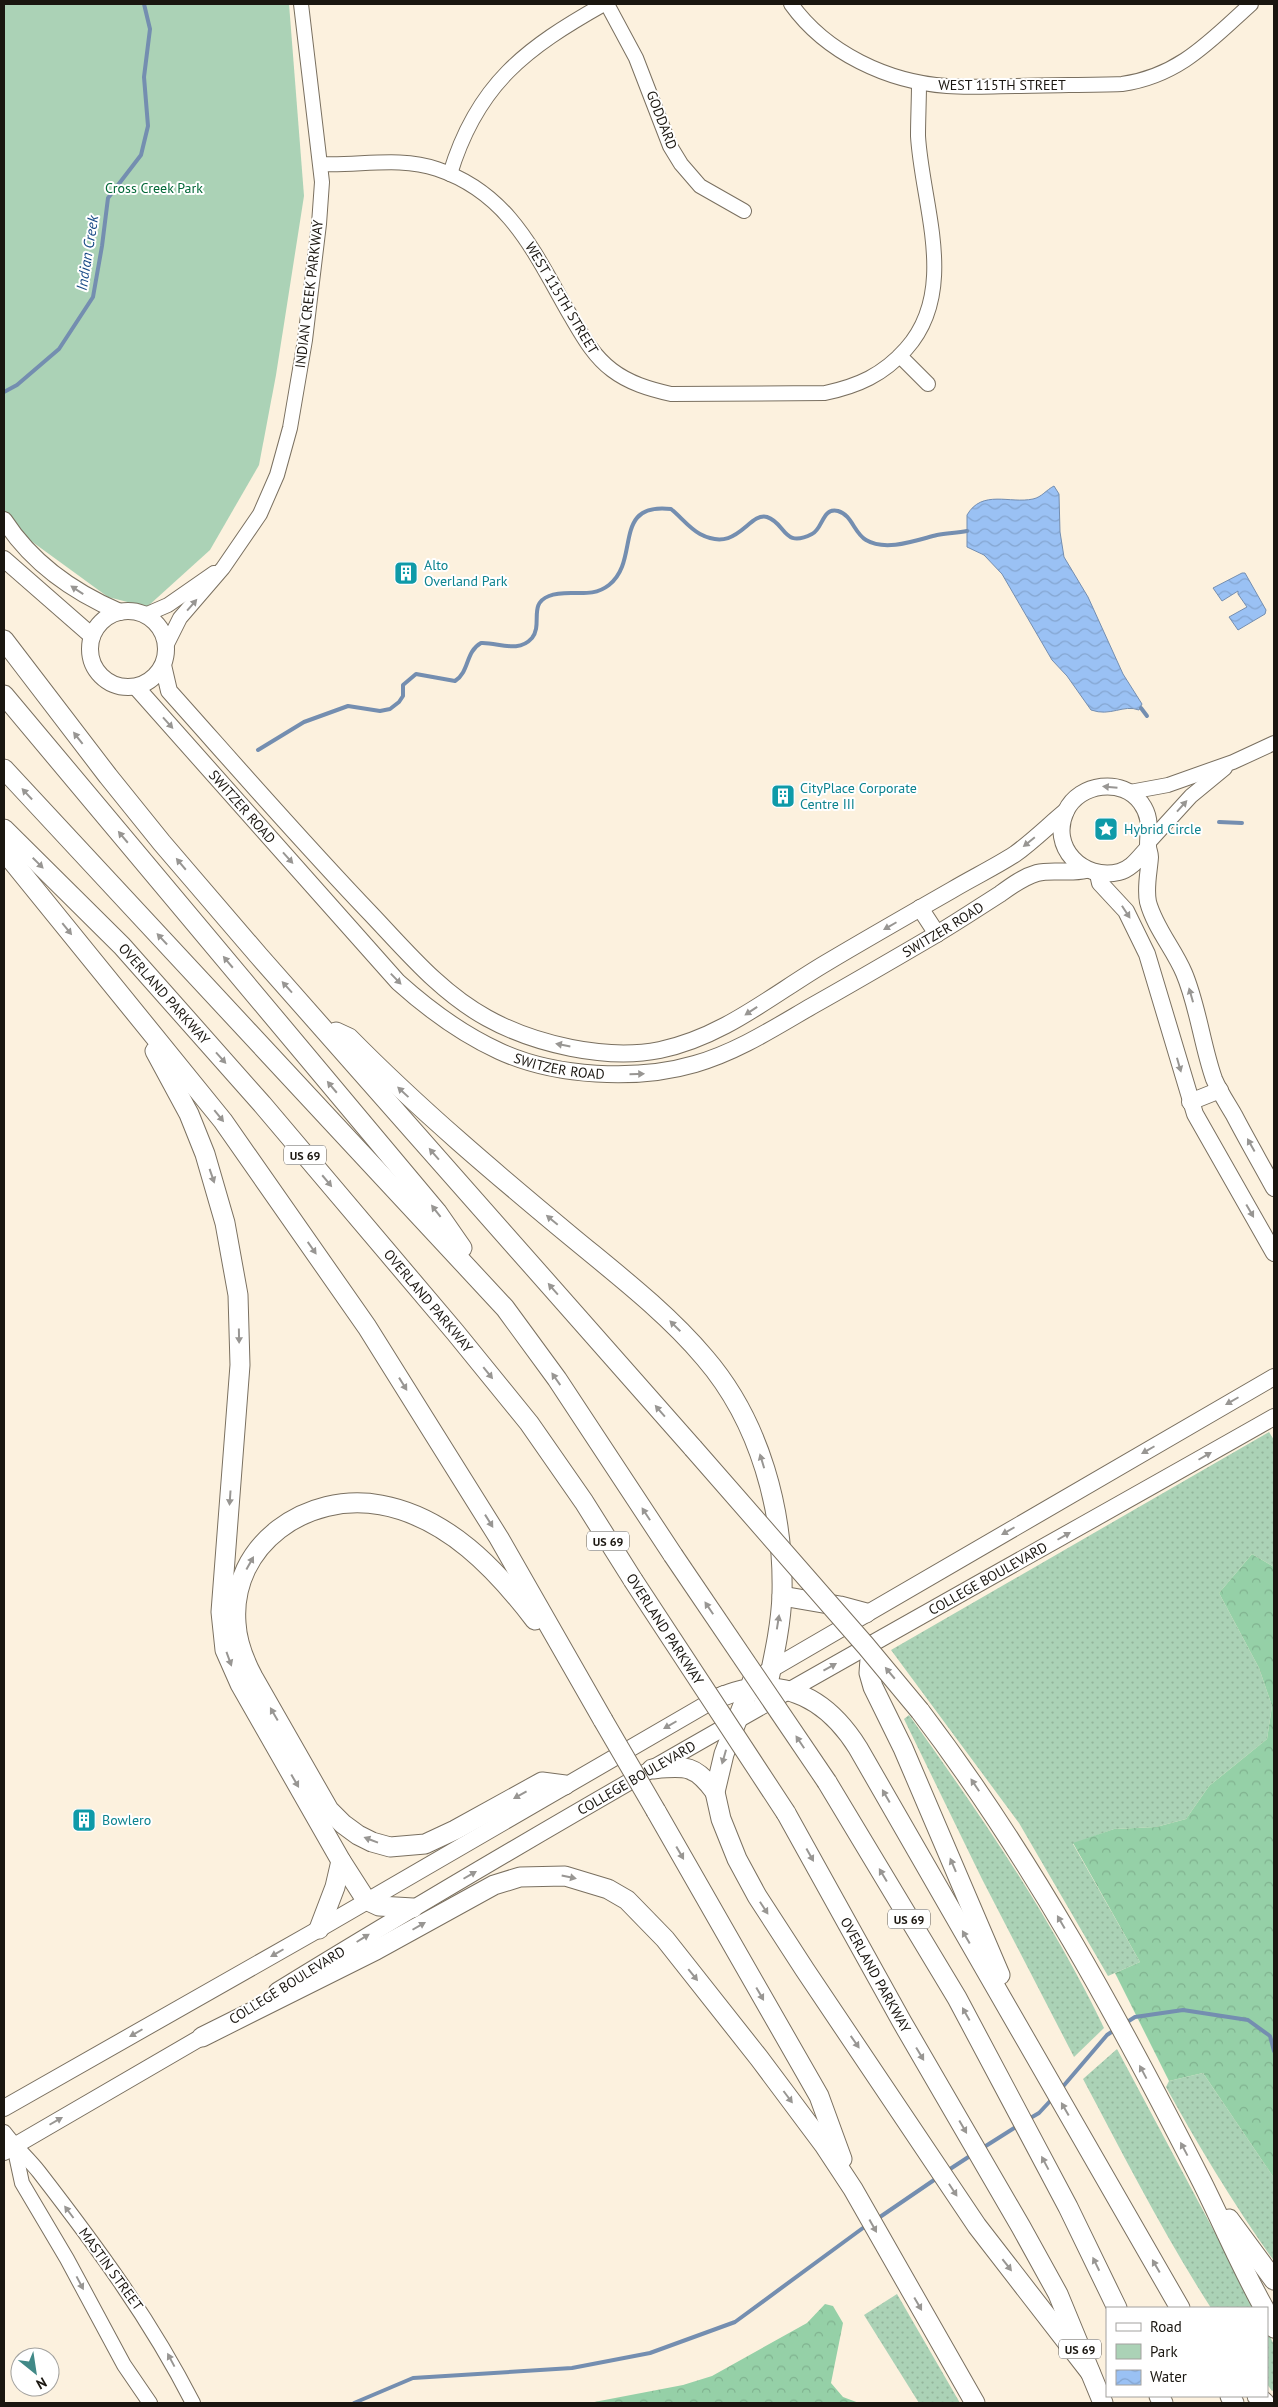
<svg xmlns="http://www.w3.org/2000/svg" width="1278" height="2407" font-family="'PT Sans',sans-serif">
<defs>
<pattern id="grass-dots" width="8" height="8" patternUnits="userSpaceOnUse" patternTransform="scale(1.25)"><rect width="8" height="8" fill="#abd2b6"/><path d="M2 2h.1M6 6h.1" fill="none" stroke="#93b49b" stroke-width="1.8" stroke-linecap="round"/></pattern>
<pattern id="forest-crowns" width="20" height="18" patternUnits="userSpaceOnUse" patternTransform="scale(1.25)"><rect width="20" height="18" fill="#95d0a7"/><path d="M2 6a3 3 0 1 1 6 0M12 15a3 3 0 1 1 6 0" fill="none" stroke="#80b28f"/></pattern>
<pattern id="water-waves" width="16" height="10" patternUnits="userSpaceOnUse" patternTransform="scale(1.25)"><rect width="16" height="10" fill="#9ac1f4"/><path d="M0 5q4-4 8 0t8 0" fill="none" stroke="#84a5d0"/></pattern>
</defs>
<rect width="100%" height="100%" fill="#fcf1de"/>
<!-- grass -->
<g fill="url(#grass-dots)">
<path d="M1269 1432 1274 1440V1567L1252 1554 1219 1593 1259 1668 1272 1706 1267 1739 1209 1786 1186 1819 1156 1827 1114 1829 1073 1844 1140 1962 1108 1976 1019 1823 891 1650Z"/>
<path d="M909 1715C982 1817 1049 1914 1104 2028L1074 2057 982 1879 904 1719Z"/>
<path d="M1117 2049 1255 2308H1211C1164 2235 1124 2156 1083 2079Z"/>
<path d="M1203 2073 1274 2178V2261C1234 2205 1199 2147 1166 2087L1169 2081Z"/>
<path d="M897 2294 960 2403H919L864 2315Z"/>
<path d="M1267 2330 1274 2345V2390L1272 2391 1267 2384Z"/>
</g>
<!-- forest -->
<g fill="url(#forest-crowns)">
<path d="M1252 1554 1274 1567V2178L1203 2073 1169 2081 1115 1973 1140 1962 1073 1843 1114 1829 1156 1827 1186 1819 1209 1786 1267 1739 1272 1706 1259 1668 1219 1593Z"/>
<path d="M825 2304 833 2306 843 2323 831 2383 843 2397 859 2403H589L683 2385 712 2376 807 2323Z"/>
</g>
<!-- park -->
<path fill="#abd2b6" d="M4 4H289L304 196 276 375 259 465 210 550 147 607 108 597 16 530 4 510Z"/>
<!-- water -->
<g fill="url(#water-waves)" stroke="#748eb0">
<path d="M1054 486 1059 494 1060 532 1064 557 1088 597 1123 674 1142 704 1139 710C1123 704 1111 717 1091 710L1067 676 1052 660 1002 574 984 555 967 547V515C982 489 1010 504 1033 499 1042 497 1046 490 1054 486Z"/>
<path d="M1242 573H1245L1266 610 1265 614 1238 630 1229 617 1247 607 1238 594V591L1222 601 1213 588Z"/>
</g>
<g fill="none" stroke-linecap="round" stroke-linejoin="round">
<!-- stream -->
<g stroke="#748eb0" stroke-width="4">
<path d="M4 392 17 385 59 349 93 297 102 246 108 198 141 155 148 126 144 77 150 29 144 4"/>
<path d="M1141 708 1147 716"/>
<path d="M258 750 304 722 348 706 380 711 390 709 399 702 403 696V685L416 674 455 681C470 671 465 652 481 643 498 642 518 654 532 638 543 624 528 604 549 596 569 588 590 600 609 585 641 560 611 502 671 509 681 517 689 528 700 534 738 554 748 512 767 517 786 523 783 549 812 534 823 529 822 507 838 511 852 515 854 533 866 540 886 552 917 540 937 535 947 533 957 533 967 531"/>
<path d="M1219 822 1242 823"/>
<path d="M1124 2024 1135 2017 1183 2010 1248 2020 1270 2036 1274 2051"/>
<path d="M1060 2090 1107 2035 1116 2029"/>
<path d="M1027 2120 1039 2113 1052 2099"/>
<path d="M981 2149 1019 2125"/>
<path d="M947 2171 973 2154"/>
<path d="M877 2219 937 2178"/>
<path d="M354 2403 413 2378 572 2368 650 2353 735 2322 867 2225"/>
</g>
<!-- minor casing -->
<g stroke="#7a7060" stroke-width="16">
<g id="minor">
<path d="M607 4 636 58 670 146 681 164 700 186 744 211"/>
<path d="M791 4C826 53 888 82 947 86 970 88 993 86 1016 86 1051 85 1087 85 1122 84 1179 76 1210 41 1251 4"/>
<path d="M321 164C359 166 400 156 437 169 509 193 534 252 569 313 581 333 592 355 612 370 629 383 649 389 671 394L825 393C858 386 883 375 906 349 959 290 922 205 918 136 918 119 919 100 919 83"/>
<path d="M450 174C477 84 526 48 604 4"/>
<path d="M900 356 928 384"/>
<path d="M145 615 168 605 214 573"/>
<path d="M166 646 180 618 223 568 260 514 277 475 290 428 305 340 319 224 322 182 301 4"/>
<path d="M1130 792 1168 785 1233 762 1274 743"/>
<path d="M1149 842 1191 796 1225 768"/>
<path d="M4 2132C15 2147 28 2158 39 2172 97 2247 150 2319 193 2403"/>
<path d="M14 2146 22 2183 67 2259 124 2365 150 2403"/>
</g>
</g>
<!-- major casing -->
<g stroke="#7a7060" stroke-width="18">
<g id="major">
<path d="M4 520C32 563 73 592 120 612"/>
<path d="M4 559 92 636"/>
<circle cx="128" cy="649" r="38"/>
<path d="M163 665 169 691C236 766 302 842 371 914 407 952 441 993 487 1018 534 1044 606 1061 660 1050 723 1037 772 995 826 963 868 938 910 914 952 890 972 878 995 867 1015 854 1033 841 1049 825 1066 811"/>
<path id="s1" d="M136 687 398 982C428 1009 462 1034 499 1051 555 1077 637 1081 695 1064 737 1052 774 1028 812 1006 853 983 894 959 935 935 957 922 978 908 1000 894 1011 886 1023 877 1037 873 1052 869 1069 874 1086 870"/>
<path d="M1148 848C1139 857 1132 869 1119 872 1083 881 1049 847 1066 811 1079 783 1123 777 1141 803 1152 818 1148 830 1148 846 1148 850 1150 853 1150 857 1149 872 1145 887 1148 902 1155 928 1174 949 1184 973 1198 1006 1202 1045 1214 1079 1219 1091 1227 1103 1234 1115 1247 1140 1261 1164 1274 1188"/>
<path d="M1098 874 1100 883 1126 911 1147 954 1195 1114 1274 1253"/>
<path d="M920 908 937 934"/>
<path d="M1190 1102 1220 1090"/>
<path d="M763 1674 1274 1377"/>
<path id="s2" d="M277 1991C604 1790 941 1606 1274 1417"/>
<path d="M4 2108 319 1929 724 1694"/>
<path d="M4 2152 212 2031"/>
</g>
</g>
<!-- highway casing -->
<g stroke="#7a7060" stroke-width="21">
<g id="highway">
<path d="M4 640 108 776 162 843 259 956 693 1448"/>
<path d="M4 695 437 1212 462 1248"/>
<path d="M4 769 505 1308 557 1379 673 1555"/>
<path id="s3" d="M4 829 122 946 262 1104 455 1332 529 1423 584 1502 633 1580"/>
<path d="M4 851 223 1121 367 1327 499 1538 603 1720"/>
<path d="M336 1032 349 1038C420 1110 496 1174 573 1238 619 1276 667 1313 705 1358 760 1422 784 1511 782 1594 781 1630 771 1668 764 1703"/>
<path d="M155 1051 189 1114 205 1154 225 1223 238 1295 240 1365 221 1612 225 1650 240 1684 341 1861 366 1900 379 1906 413 1908"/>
<path d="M782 1596 840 1606 866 1613"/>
<path d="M535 1620C496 1569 447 1517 381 1505 308 1491 230 1544 236 1623 237 1642 244 1660 253 1677L329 1810 343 1824 358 1835 372 1842 390 1847 425 1844 455 1830 542 1782 565 1785"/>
<path d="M871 1645 869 1673 873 1687 903 1748 1000 1975"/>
<path d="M753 1679 724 1754 715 1792 721 1819 737 1859 757 1896 805 1970 977 2226 1090 2372"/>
<path d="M712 1700C722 1697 732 1692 742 1690 794 1680 831 1705 858 1748L1180 2308"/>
<path d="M920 1711C1031 1857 1119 2019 1202 2182 1223 2224 1241 2267 1264 2308"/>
<path d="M652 1769C685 1766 695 1764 715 1792"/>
<path d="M827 1782 957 1998 1068 2207 1117 2308"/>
<path d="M656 1811 819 2096 842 2159"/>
<path id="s4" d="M786 1813 902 2022 1021 2227 1058 2294 1103 2403"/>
<path d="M319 1929 335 1887 341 1861"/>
<path d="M202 2037 376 1950 494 1885 520 1877 565 1876 608 1889 627 1900 665 1939 759 2058 824 2145 853 2189 975 2403"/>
<path d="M1229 2219 1274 2280"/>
<path d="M1267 2314 1274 2328"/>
<path d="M1159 2396 1163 2403"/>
<path d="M1230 2396 1234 2403"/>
<path d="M1257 2396 1265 2403"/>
</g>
</g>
<!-- minor -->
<use href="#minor" stroke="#fff" stroke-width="14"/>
<!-- major -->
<use href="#major" stroke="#fff" stroke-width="16"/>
<!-- highway -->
<use href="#highway" stroke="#fff" stroke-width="19"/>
<!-- highway-bridge casing -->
<g stroke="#7a7060" stroke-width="21" stroke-linecap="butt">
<g id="highway-bridge">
<path d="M693 1448 866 1646 920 1711"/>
<path d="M673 1555 827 1782"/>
<path d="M633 1580 786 1813"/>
<path d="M603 1720 656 1811"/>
</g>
</g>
<!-- highway-bridge -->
<use href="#highway-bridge" stroke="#fff" stroke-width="19"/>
</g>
<!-- one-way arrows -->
<defs><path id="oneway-solid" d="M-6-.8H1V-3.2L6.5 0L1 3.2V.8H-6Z" transform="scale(1.25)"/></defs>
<g fill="#989693">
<use href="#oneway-solid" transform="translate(77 590) rotate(-147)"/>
<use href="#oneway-solid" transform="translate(192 605) rotate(-49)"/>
<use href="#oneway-solid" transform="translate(168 723) rotate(48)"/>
<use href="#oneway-solid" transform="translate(78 738) rotate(-128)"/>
<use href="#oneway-solid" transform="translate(1110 787) rotate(-175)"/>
<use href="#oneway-solid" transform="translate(27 794) rotate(-133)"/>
<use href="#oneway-solid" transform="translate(1182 806) rotate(-48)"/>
<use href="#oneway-solid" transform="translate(123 837) rotate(-130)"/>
<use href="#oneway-solid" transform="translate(1029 842) rotate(141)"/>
<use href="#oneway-solid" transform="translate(288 858) rotate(48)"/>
<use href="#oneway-solid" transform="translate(38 863) rotate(45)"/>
<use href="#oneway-solid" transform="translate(181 864) rotate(-130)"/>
<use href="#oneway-solid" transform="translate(1126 912) rotate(57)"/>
<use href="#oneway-solid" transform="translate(890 926) rotate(150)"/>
<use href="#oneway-solid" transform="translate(67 929) rotate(51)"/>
<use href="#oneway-solid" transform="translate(162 939) rotate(-133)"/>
<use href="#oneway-solid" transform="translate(228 962) rotate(-130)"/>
<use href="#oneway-solid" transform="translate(396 979) rotate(46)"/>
<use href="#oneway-solid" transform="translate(287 987) rotate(-132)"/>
<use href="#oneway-solid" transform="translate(1191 995) rotate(-106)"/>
<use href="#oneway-solid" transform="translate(751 1011) rotate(146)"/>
<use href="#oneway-solid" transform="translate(563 1045) rotate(-169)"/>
<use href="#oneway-solid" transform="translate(221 1058) rotate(48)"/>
<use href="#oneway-solid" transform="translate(1179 1065) rotate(74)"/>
<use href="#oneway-solid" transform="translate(637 1074) rotate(-1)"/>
<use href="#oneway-solid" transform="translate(332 1087) rotate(-130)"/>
<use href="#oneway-solid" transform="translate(403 1092) rotate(-137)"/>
<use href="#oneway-solid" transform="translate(219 1116) rotate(51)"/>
<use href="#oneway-solid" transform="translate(1251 1145) rotate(-119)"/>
<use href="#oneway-solid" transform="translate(434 1154) rotate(-131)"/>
<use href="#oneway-solid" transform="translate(212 1176) rotate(71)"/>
<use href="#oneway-solid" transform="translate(327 1181) rotate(50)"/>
<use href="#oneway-solid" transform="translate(436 1211) rotate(-128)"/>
<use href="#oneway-solid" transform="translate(1250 1211) rotate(60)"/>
<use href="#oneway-solid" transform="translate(552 1220) rotate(-140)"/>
<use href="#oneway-solid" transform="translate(312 1248) rotate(55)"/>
<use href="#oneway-solid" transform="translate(553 1289) rotate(-131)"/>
<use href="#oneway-solid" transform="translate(675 1326) rotate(-135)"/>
<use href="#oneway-solid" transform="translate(239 1336) rotate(89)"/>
<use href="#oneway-solid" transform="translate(488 1373) rotate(51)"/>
<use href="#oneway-solid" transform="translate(556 1379) rotate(-125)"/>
<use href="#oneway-solid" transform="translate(403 1384) rotate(58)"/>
<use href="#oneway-solid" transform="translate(1232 1401) rotate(150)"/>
<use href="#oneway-solid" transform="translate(660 1411) rotate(-131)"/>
<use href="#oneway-solid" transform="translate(1148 1450) rotate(150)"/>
<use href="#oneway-solid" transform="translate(1205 1456) rotate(-30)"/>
<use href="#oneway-solid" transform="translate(762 1461) rotate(-107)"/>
<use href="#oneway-solid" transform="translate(230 1498) rotate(94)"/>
<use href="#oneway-solid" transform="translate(646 1514) rotate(-123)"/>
<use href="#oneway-solid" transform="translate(489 1521) rotate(58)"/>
<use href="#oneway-solid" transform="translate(1008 1531) rotate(150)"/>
<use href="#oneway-solid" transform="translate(1064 1536) rotate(-30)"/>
<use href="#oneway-solid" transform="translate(250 1563) rotate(-61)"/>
<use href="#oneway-solid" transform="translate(709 1608) rotate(-124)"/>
<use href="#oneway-solid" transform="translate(778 1622) rotate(-81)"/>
<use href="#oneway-solid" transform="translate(229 1659) rotate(70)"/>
<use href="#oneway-solid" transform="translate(830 1667) rotate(-29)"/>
<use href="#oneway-solid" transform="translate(890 1673) rotate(-130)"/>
<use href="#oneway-solid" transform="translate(274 1714) rotate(-120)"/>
<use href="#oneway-solid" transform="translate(670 1725) rotate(150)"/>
<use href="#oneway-solid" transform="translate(800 1742) rotate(-124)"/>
<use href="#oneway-solid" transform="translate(724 1757) rotate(106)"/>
<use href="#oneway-solid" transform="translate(295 1781) rotate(60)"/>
<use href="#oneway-solid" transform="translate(975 1785) rotate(-124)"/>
<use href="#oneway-solid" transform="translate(520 1795) rotate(151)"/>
<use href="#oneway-solid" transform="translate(886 1796) rotate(-120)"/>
<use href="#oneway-solid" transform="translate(371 1840) rotate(-159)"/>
<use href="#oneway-solid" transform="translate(680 1853) rotate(60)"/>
<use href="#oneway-solid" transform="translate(810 1855) rotate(61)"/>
<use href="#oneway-solid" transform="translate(953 1865) rotate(-113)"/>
<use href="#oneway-solid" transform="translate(470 1875) rotate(-30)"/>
<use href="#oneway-solid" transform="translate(883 1875) rotate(-121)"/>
<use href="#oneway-solid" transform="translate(569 1877) rotate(12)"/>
<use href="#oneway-solid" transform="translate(764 1908) rotate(57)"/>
<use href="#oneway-solid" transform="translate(1061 1922) rotate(-120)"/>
<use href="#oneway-solid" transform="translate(419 1926) rotate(-30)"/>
<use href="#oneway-solid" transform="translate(966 1937) rotate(-120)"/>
<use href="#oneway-solid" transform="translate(363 1938) rotate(-32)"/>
<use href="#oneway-solid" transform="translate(277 1953) rotate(150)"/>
<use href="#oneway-solid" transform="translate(693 1975) rotate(51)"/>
<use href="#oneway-solid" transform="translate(760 1994) rotate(60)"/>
<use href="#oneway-solid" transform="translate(966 2014) rotate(-119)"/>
<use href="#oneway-solid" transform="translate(136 2033) rotate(150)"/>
<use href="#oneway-solid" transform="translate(855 2042) rotate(55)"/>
<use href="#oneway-solid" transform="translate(920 2054) rotate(59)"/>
<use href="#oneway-solid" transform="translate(1143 2072) rotate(-118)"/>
<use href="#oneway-solid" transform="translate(788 2097) rotate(53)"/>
<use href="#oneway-solid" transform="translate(1065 2109) rotate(-120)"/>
<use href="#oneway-solid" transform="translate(56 2121) rotate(-30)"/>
<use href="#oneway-solid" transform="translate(963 2127) rotate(60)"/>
<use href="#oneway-solid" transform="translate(1184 2149) rotate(-118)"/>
<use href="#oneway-solid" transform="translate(1045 2163) rotate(-118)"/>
<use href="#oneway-solid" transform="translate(953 2190) rotate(57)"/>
<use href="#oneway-solid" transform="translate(69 2212) rotate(-127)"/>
<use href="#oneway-solid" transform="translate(873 2226) rotate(61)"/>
<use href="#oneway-solid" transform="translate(1096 2264) rotate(-116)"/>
<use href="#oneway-solid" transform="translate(1007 2265) rotate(52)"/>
<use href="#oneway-solid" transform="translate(1156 2266) rotate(-120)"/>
<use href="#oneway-solid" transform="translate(80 2283) rotate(62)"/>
<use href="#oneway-solid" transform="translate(918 2304) rotate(60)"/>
<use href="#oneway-solid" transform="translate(171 2360) rotate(-118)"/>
</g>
<!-- icons -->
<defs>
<g id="building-square" transform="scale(1.25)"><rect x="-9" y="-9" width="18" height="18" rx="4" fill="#0f9aa8" stroke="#fff"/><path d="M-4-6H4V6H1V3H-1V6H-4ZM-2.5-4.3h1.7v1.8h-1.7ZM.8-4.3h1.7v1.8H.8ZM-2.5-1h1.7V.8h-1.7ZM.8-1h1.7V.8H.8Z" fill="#fff"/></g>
<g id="sight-square" transform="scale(1.25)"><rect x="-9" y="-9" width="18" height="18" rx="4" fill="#0f9aa8" stroke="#fff"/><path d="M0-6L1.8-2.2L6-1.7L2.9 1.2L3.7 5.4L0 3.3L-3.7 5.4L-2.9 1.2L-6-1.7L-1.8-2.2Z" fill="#fff"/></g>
</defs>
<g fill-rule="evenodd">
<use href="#building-square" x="406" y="573"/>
<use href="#building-square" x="783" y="796"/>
<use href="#sight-square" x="1106" y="829"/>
<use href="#building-square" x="84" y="1820"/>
</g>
<g text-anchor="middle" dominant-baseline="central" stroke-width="4" stroke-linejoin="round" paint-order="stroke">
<!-- shield labels -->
<g fill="#fff" stroke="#5f5c58" stroke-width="1">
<rect x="284" y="1145.5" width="42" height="19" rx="4"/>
<rect x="587" y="1531.5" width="42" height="19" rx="4"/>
<rect x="888" y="1909.5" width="42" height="19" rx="4"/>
<rect x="1059" y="2339.5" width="42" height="19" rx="4"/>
</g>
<g font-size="12" font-weight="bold" fill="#1a1610">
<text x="305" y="1155">US 69</text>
<text x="608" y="1541">US 69</text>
<text x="909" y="1919">US 69</text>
<text x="1080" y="2349">US 69</text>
</g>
<!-- street labels -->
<g font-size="14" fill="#1a1610" stroke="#fff">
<text x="1002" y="85">WEST 115TH STREET</text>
<text transform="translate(662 120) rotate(69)">GODDARD</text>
<text transform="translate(309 294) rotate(-83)">INDIAN CREEK PARKWAY</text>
<text transform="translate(562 298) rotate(59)">WEST 115TH STREET</text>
<text stroke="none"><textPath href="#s1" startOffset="160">SWITZER ROAD</textPath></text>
<text stroke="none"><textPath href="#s1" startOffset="1000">SWITZER ROAD</textPath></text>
<text stroke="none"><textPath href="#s3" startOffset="230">OVERLAND PARKWAY</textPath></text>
<text stroke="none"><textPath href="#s1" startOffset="580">SWITZER ROAD</textPath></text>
<text stroke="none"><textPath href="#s3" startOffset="635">OVERLAND PARKWAY</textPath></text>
<text stroke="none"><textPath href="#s2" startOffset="822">COLLEGE BOULEVARD</textPath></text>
<text transform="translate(665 1629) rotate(57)">OVERLAND PARKWAY</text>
<text stroke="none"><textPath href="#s2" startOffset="418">COLLEGE BOULEVARD</textPath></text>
<text stroke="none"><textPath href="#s4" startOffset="185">OVERLAND PARKWAY</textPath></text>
<text transform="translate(287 1985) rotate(-32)">COLLEGE BOULEVARD</text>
<text transform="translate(111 2269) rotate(54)">MASTIN STREET</text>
</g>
<!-- park labels -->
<g font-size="14" fill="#026837" stroke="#fff">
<text x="154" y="188">Cross Creek Park</text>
</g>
<!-- culture labels -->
<g font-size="14" fill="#0d838f" stroke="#fff" text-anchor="start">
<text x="424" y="565">Alto<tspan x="424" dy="16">Overland Park</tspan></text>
<text x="800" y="788">CityPlace Corporate<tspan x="800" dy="16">Centre III</tspan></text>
<text x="1124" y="829">Hybrid Circle</text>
<text x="102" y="1820">Bowlero</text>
</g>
<!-- water labels -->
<g font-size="15" font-style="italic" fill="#184a87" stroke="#fff">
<text transform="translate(87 253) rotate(-81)">Indian Creek</text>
</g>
</g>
<!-- border -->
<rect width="1278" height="2407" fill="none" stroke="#1a1610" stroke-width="10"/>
<!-- legend -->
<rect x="1106" y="2307" width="162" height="90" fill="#ffffff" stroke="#a3a29f"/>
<rect x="1116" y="2323" width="25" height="8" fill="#ffffff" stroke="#a3a29f"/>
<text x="1150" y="2332" font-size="15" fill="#1a1610">Road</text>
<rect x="1116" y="2344" width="25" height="15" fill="#abd2b6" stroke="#a3a29f"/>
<text x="1150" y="2357" font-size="15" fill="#1a1610">Park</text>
<rect x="1116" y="2370" width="25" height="15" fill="url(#water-waves)" stroke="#a3a29f"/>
<text x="1150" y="2382" font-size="15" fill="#1a1610">Water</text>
<!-- north arrow -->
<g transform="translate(35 2372) rotate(150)"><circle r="24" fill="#ffffff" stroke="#a3a29f"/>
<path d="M0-4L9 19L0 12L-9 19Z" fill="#418987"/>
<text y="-8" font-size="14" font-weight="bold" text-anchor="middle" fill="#1a1610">N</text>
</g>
</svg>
